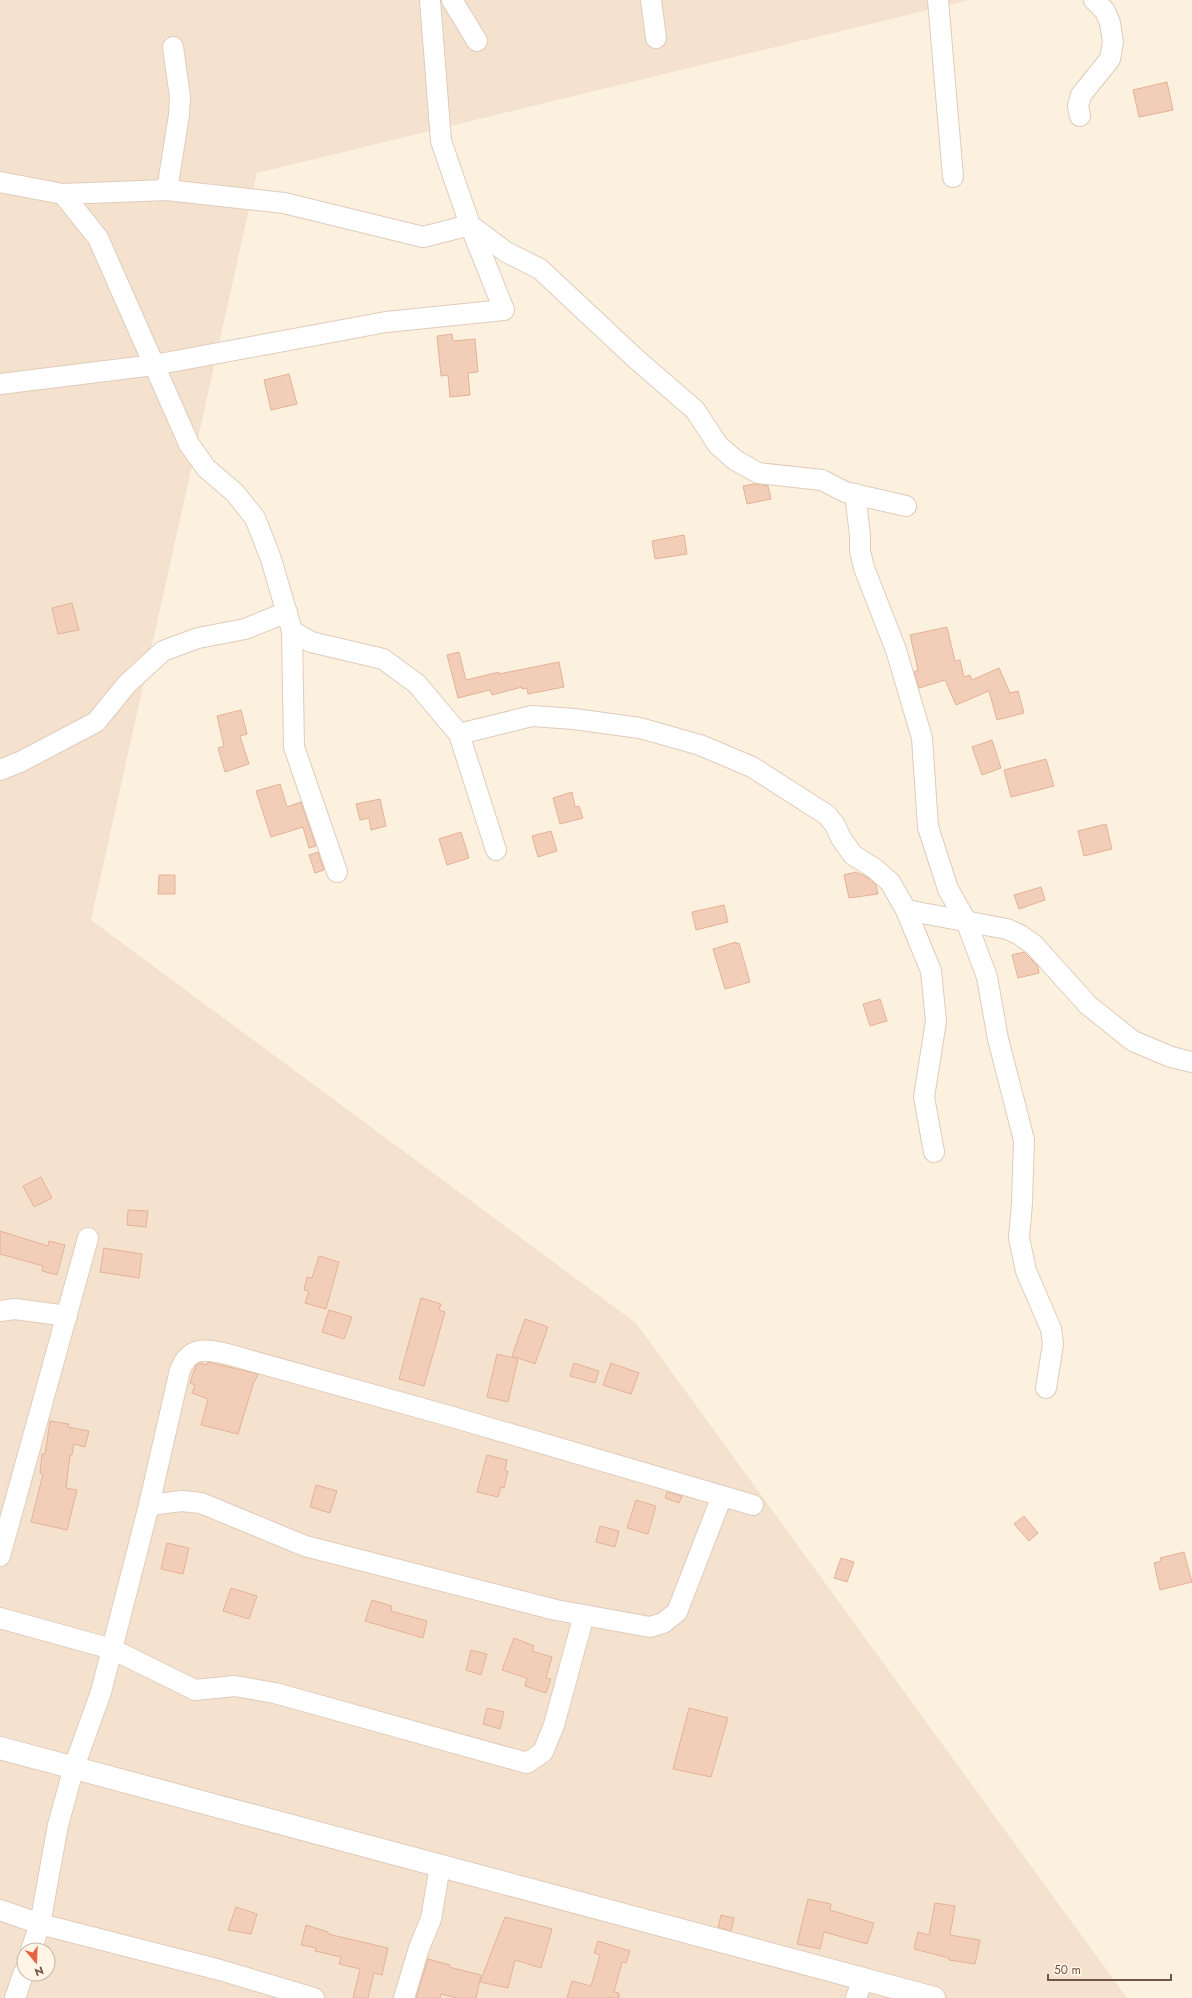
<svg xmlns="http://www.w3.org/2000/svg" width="1192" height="1998" font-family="Jost,sans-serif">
<rect width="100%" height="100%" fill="#fcf0df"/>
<!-- residential -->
<path fill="#f4e2ce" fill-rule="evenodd" d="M0 0H969L257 173 91 920 636 1323 1127 1998H0ZM24 1950H48V1974H24Z"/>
<!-- building -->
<g fill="#f2cdb7" stroke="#e4b397">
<path d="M1167 82 1173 110 1139 117 1133 90Z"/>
<path d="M452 334 453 341 475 339 478 372 468 373 470 395 450 397 448 375 441 376 437 336Z"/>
<path d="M289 374 297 404 271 410 264 380Z"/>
<path d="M754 484 768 486 771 499 747 504 743 486Z"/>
<path d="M684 535 687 554 655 559 652 541Z"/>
<path d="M72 603 79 630 58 634 52 608Z"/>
<path d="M947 627 955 661 960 660 964 677 970 675 972 680 999 668 1010 693 1018 691 1024 713 997 720 989 691 956 705 945 680 919 688 914 672 918 670 910 635Z"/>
<path d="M459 652 466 680 499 672V674L559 662 564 687 528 694 527 688 522 689V687L492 695 490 690 458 698 447 655Z"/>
<path d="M241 710 247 734 240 736 249 764 225 772 218 748 224 746 217 716Z"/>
<path d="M992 740 1001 768 982 775 972 747Z"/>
<path d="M1046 759 1054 786 1011 797 1004 770Z"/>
<path d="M280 784 287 807 301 802 316 846 309 848 303 827 271 837 256 791Z"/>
<path d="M572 792 575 807 579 806 583 818 560 824 553 798Z"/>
<path d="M380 799 386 826 371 830 369 818 360 820 356 804Z"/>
<path d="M1106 824 1112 849 1084 856 1078 831Z"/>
<path d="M551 831 557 851 538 857 532 836Z"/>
<path d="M461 832 469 858 447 865 439 839Z"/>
<path d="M318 852 324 870 315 873 309 855Z"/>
<path d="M856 872 867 877 876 885 878 894 849 898 844 875Z"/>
<path d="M159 875H175V894H158Z"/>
<path d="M1041 887 1045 900 1019 909 1014 895Z"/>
<path d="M724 905 728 922 696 930 692 912Z"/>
<path d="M736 942V944L739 943 750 982 725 989 713 949Z"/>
<path d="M1024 952 1038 966 1039 973 1018 978 1012 955Z"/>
<path d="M880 999 887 1021 870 1026 863 1004Z"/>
<path d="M41 1177 52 1198 34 1207 23 1186Z"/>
<path d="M128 1210 148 1211 146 1227 127 1225Z"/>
<path d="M0 1231 48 1246 49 1241 65 1245 57 1275 42 1271 43 1266 0 1254Z"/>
<path d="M104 1248 142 1254 139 1278 100 1272Z"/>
<path d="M319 1256 339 1262 326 1309 305 1303 309 1291 304 1290 307 1277 312 1278Z"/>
<path d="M421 1298 441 1304 439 1310 445 1312 424 1386 399 1379Z"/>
<path d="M329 1310 352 1317 344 1339 322 1332Z"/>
<path d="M525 1319 548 1327 535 1364 512 1356Z"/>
<path d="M497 1354 518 1359 508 1402 487 1397Z"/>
<path d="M208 1362 258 1374 255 1381H254L238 1434 201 1425 208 1399 192 1393 195 1385 190 1383 196 1365 201 1363 207 1365Z"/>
<path d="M574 1363 599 1371 595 1383 570 1376Z"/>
<path d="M611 1363 639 1373 631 1394 603 1385Z"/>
<path d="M50 1421 69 1424 68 1427 89 1431 85 1447 74 1444 72 1455H70L66 1488 77 1490 67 1530 31 1522 43 1474 40 1473 42 1454H45Z"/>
<path d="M487 1455 507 1460 505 1471H508L504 1488 501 1487 498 1497 477 1492Z"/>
<path d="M316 1485 337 1491 330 1513 310 1507Z"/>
<path d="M667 1492 682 1496 679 1503 665 1498Z"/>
<path d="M636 1500 656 1506 648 1534 627 1528Z"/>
<path d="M1024 1516 1038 1533 1029 1541 1014 1524Z"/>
<path d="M600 1526 619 1531 615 1547 596 1542Z"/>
<path d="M167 1543 189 1548 183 1574 161 1569Z"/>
<path d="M1184 1552 1192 1582 1160 1590 1154 1563 1161 1561 1160 1558Z"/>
<path d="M841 1558 854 1562 847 1582 834 1578Z"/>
<path d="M231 1588 257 1596 249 1619 223 1611Z"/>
<path d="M372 1600 392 1606 391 1611 427 1621 423 1638 365 1621Z"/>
<path d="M514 1638 534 1646 532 1651 552 1657 546 1678 551 1679 546 1693 525 1686 527 1678 502 1670Z"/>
<path d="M471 1650 487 1654 481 1675 466 1670Z"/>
<path d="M487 1708 504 1712 500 1729 483 1724Z"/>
<path d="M689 1708 728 1718 711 1777 673 1769Z"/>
<path d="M808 1899 831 1904 830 1910 874 1923 867 1944 824 1932 820 1949 797 1944Z"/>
<path d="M935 1903 955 1906 950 1935 980 1940 975 1964 949 1960V1958L914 1949 918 1932 929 1935Z"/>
<path d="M236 1907 257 1914 251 1934 228 1930Z"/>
<path d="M721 1915 734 1918 731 1931 718 1927Z"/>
<path d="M505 1917 552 1929 541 1968 515 1960 508 1988 480 1982Z"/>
<path d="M306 1925 328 1932V1934L388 1948 382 1975 374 1973 368 1998H353L360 1969 339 1964 341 1957 315 1951 316 1948 301 1945Z"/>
<path d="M598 1941 630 1951 626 1963 622 1962 614 1992 619 1993V1998H567L572 1981 591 1986 600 1955 594 1953Z"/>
<path d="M428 1959 450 1965 449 1967 481 1975 476 1998H457L441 1994 440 1998H416Z"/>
</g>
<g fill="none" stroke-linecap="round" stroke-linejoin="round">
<!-- minor casing -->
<g stroke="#e0ccbc" stroke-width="22">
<g id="minor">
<path d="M452 0 477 41"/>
<path d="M651 0 656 38"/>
<path d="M938 0 953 177"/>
<path d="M1080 116 1078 106 1081 95 1110 59 1113 42 1110 23 1105 11 1094 0"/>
<path d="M0 182 63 194 167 190 284 203 423 237 470 225 506 252 540 269 635 358 695 410 718 445 735 460 758 473 822 480 845 492 906 506"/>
<path d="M167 190 179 115 180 97 173 47"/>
<path d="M63 194 98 238 189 444 206 468 235 493 255 518 271 559 292 631 311 642 383 659 417 684 459 734 496 850"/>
<path d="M0 384 154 365 386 322 504 310 470 225 441 141 430 0"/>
<path d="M855 494 860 535V551L864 568 896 650 922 738 928 827 948 889 966 921 987 977 998 1039 1024 1140 1022 1203 1019 1238 1026 1271 1051 1329 1053 1344 1046 1388"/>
<path d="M292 631 294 747 337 872"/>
<path d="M459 734 532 716 574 719 640 728 700 745 752 767 827 815 835 825 841 838 853 855 874 868 890 882 906 910 931 971 936 1021 924 1097 934 1152"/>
<path d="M0 770 20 762 96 722 127 684 163 651 198 638 245 629 287 612"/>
<path d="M906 910 1007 929 1020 935 1034 945 1088 1005 1133 1041 1171 1057 1192 1062"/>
<path d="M0 1311 15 1309 67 1316"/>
<path d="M149 1505 182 1501 201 1503 305 1546 556 1610 650 1627 663 1623 677 1612 722 1496"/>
<path d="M0 1556 88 1238"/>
<path d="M0 1618 112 1649 195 1690 235 1686 275 1693 527 1763 543 1752 554 1725 584 1615"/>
<path d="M0 1910 40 1924 220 1970 314 1998"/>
<path d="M31 1950 40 1924 58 1825 74 1767 101 1692 149 1505 180 1370C190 1346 205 1349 227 1354L449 1416 753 1505"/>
<path d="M15 1998 24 1972"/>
<path d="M404 1998 419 1948 431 1919 440 1866"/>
<path d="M856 1998 863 1979"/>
</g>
</g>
<!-- tertiary casing -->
<g stroke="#e0ccbc" stroke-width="24">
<path id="tertiary" d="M0 1748 934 1998"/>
</g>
<!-- minor -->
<use href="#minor" stroke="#fff" stroke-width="20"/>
<!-- tertiary -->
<use href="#tertiary" stroke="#fff" stroke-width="22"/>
</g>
<!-- north arrow -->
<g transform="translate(36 1962) rotate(161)"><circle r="19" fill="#fff4e6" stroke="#c7b5a6"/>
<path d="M0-3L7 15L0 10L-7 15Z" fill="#e86443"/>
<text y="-6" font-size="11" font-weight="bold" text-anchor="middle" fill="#725647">N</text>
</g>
<!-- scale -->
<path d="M1048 1974v6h123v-6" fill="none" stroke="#725647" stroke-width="2"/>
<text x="1054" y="1974" font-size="12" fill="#725647" stroke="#fff4e6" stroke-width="3" paint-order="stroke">50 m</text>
</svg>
